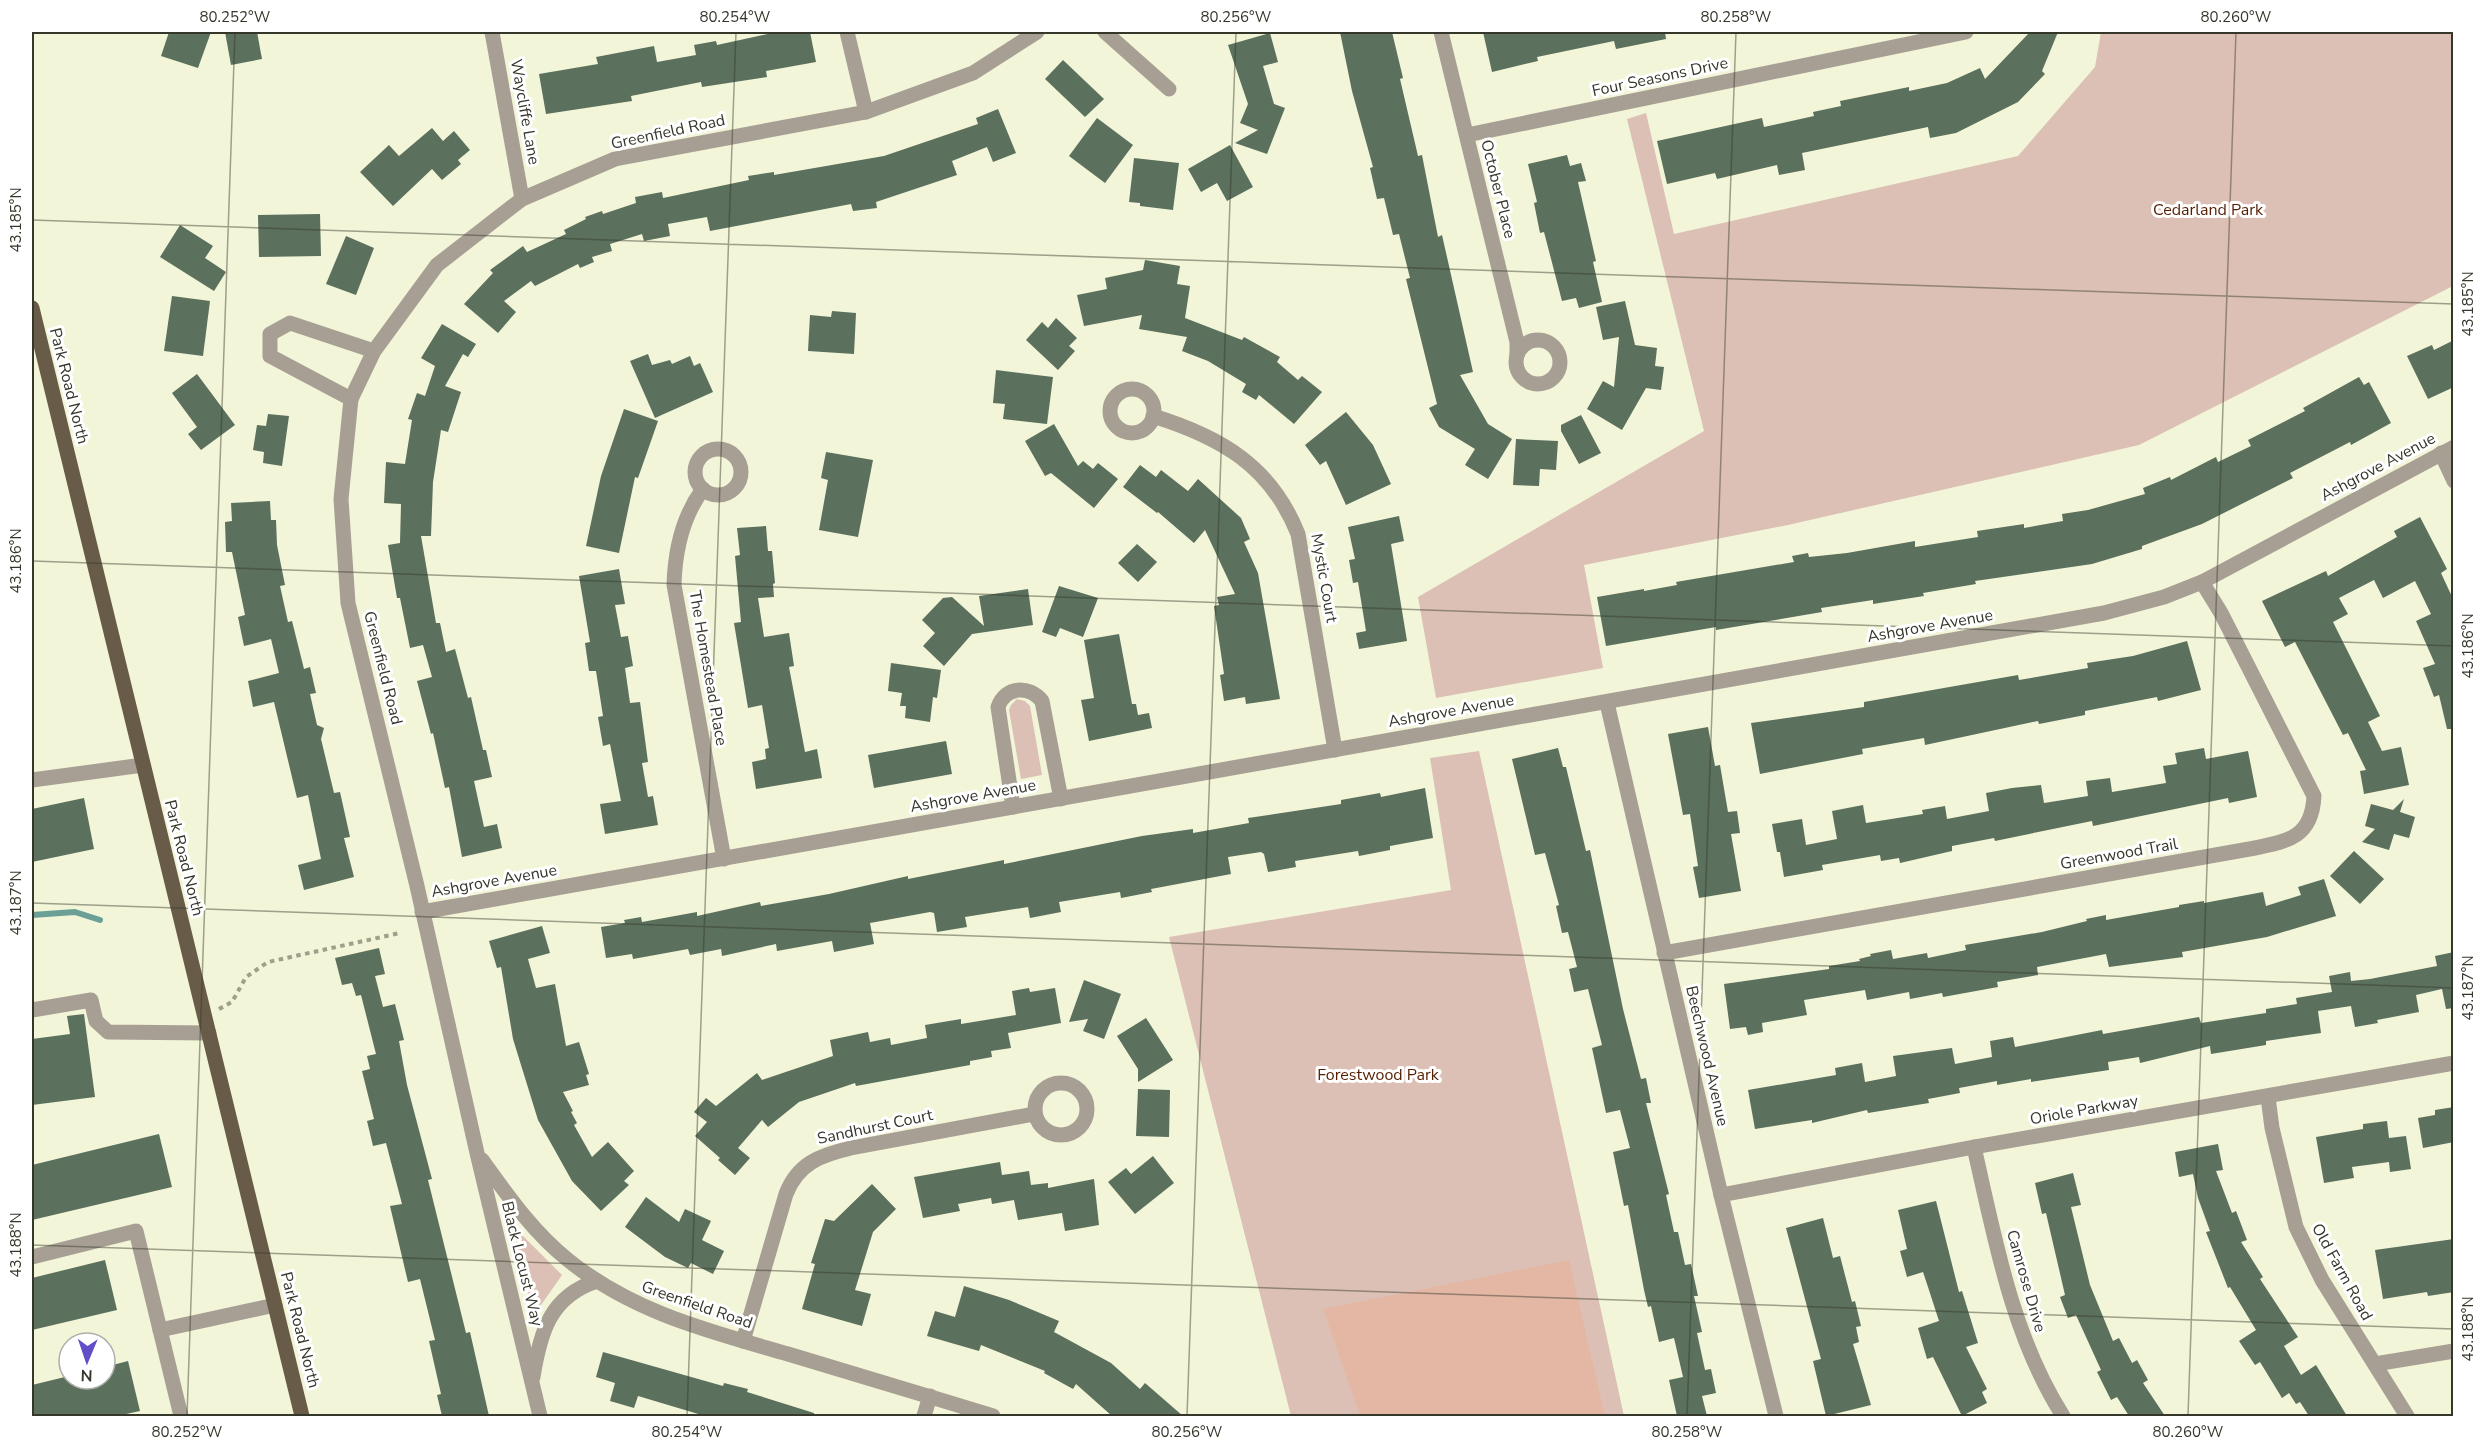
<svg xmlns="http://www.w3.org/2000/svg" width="2485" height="1448" font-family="'Nunito Sans',sans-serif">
<rect width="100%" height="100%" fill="#f2f5d7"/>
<!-- green -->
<g fill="#dcc0b5">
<path d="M2101 32H2453V286L2139 445 1788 525 1584 565 1603 668 1436 698 1418 597 1704 431 1627 119 1646 113 1674 234 2018 156 2095 67Z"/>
<path d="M1017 699 1025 701 1030 706 1042 775 1021 779 1009 710 1011 705Z"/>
<path d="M1479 751 1624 1416H1291L1169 937 1451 890 1430 758Z"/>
<path d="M513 1226 562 1275 534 1315 533 1314Z"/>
</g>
<!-- forest -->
<path fill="#e3b7a4" d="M1569 1260 1605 1416H1360L1323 1309Z"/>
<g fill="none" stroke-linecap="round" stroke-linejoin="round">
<!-- stream -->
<path stroke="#6ca097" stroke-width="6" d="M32 915 75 912 100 920"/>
</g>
<!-- building -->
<g fill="#5b705d">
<path d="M169 32H211L198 68 161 56Z"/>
<path d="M225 32H257L262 59 231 65Z"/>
<path d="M777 32H810L816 62 766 71 767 77 702 87 701 82 631 96 632 101 546 114 539 74 598 64 596 57 654 46 657 62 696 55 694 45 716 41 717 45Z"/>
<path d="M1340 32H1392L1403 78 1400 79 1418 156 1422 155 1438 237 1442 235 1473 372 1460 375 1488 424 1512 439 1488 479 1465 465 1475 449 1439 427 1429 408 1437 404 1406 279 1410 278 1399 234 1393 235 1384 198 1377 199 1370 168 1373 167 1352 91Z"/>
<path d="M1483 32H1665L1666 39 1616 49 1614 41 1537 57 1538 61 1492 72Z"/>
<path d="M2030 32H2058L2042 71 2045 74 2018 102 1956 133 1930 138 1928 127 1802 153 1805 170 1779 175 1777 165 1717 179 1715 173 1667 184 1657 141 1762 118 1764 127 1814 116 1813 112 1841 106 1840 101 1909 87V91L1947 83 1980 68 1985 79Z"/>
<path d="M1270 33 1278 62 1263 66 1274 104 1285 108 1267 154 1235 143 1258 130 1240 123 1248 104 1228 45Z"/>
<path d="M1063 60 1104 99 1085 117 1045 79Z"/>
<path d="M998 109 1016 153 993 162 987 147 952 161 957 175 876 202 877 208 853 211 851 204 710 231 707 217 668 224 670 236 644 241 642 234 610 244 612 251 592 257 594 262 580 268 578 264 535 286 531 281 504 301 516 312 498 333 464 304 493 273 490 270 523 246 527 252 566 234 564 230 586 219 585 217 602 211 603 214 636 203 635 197 662 192 663 198 749 180 748 176 774 172V175L884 156 978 124 976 118Z"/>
<path d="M1097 118 1133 145 1105 183 1069 156Z"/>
<path d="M432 128 443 141 454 131 470 150 458 160 461 164 442 180 432 169 393 206 360 172 389 145 399 156Z"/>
<path d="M1230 145 1253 187 1227 201 1217 183 1201 192 1188 169Z"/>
<path d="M1567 155 1570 166 1581 163 1586 181 1578 182 1596 261 1593 262 1602 302 1579 308 1576 298 1562 301 1544 232 1540 233 1534 203 1537 202 1528 164Z"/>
<path d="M1134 158 1179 163 1173 210 1140 206V203L1129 202Z"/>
<path d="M320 214 321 256 259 257 258 215Z"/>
<path d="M180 225 213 246 205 258 226 272 214 291 160 257Z"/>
<path d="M346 236 374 248 356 295 326 284Z"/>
<path d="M1145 260 1180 266 1177 284 1190 286 1185 318 1242 340 1244 337 1280 357 1277 362 1298 380 1302 376 1322 392 1294 424 1259 395 1256 400 1242 392 1246 384 1208 361 1182 351 1187 337 1139 329 1142 315 1084 326 1077 295 1107 289 1105 278 1143 270Z"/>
<path d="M172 296 210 301 203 356 164 351Z"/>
<path d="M1625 301 1635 345 1657 348 1655 366 1664 367 1661 390 1646 388 1622 430 1587 409 1603 381 1614 387 1619 337 1603 340 1596 307Z"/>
<path d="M832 311 856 313 854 354 808 351 810 315 831 317Z"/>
<path d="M1056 318 1077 338 1069 346 1075 351 1058 370 1026 340 1042 322 1048 328Z"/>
<path d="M442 324 476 344 468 357 463 354 445 386 461 392 448 432 441 430 433 482 431 536H421L436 623H440L446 652 455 649 468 698 471 697 483 750H486L492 777 474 781 484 827 497 824 502 848 462 857 449 787 445 788 433 733 431 734 417 681 432 677 423 645 410 648 400 598H397L388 545 400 543 401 504 384 503 386 462 405 464 412 420 408 419 417 393 425 396 435 366 421 358Z"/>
<path d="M2454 340V387L2428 399 2407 356 2432 345 2434 350Z"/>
<path d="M648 354 652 365 670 360 672 364 690 356 694 366 700 363 713 392 655 418 630 361Z"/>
<path d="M996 370 1053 377 1047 424 1003 419 1005 404 993 403Z"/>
<path d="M197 374 235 425 201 450 188 434 197 427 172 393Z"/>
<path d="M2359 377 2364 385 2369 382 2391 423 2351 445 2350 442 2290 473 2293 478 2202 524 2142 546V549L2092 564 1975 581 1976 584 1923 593 1924 596 1873 604V600L1821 608 1822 612 1716 630V627L1606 646 1597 597 1644 589V591L1677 585 1676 582 1794 562 1792 556 1808 553 1809 557 1847 553 1915 541V547L1978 537 1977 531 2024 524V528L2063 521 2062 514 2088 510 2145 494 2143 488 2170 477 2171 480 2216 457 2218 462 2251 446 2248 440 2305 411 2303 408Z"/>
<path d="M624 409 658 421 638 478 635 477 619 553 586 546 601 476Z"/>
<path d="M1346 412 1373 445 1391 484 1346 505 1326 461 1320 465 1305 445Z"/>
<path d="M268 414 289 416 282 466 263 463 264 452 253 450 257 425 266 426Z"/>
<path d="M1581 415 1601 453 1579 464 1561 431V425Z"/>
<path d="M1054 424 1078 466 1083 461 1093 469 1098 463 1118 479 1094 508 1051 473 1045 476 1025 441Z"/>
<path d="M1516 439 1558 441 1556 470 1540 469 1539 486 1513 485Z"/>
<path d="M826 452 873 460 858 537 819 530 828 480 821 478Z"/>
<path d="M1140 465 1156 477 1161 470 1188 491 1198 479 1241 518 1250 539 1244 542 1258 573 1280 699 1246 704 1245 697 1224 701 1220 675 1224 674 1214 606 1219 605 1217 597 1235 594 1205 530 1194 543 1158 512 1157 513 1123 487Z"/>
<path d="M270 501 271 520H276L277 545 285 585 280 586 288 622 292 621 304 669 310 667 316 693 310 694 317 725 324 728 321 739 334 793 340 792 350 837 344 838 354 877 304 890 298 865 321 859 308 795 297 798 274 702 253 707 248 681 279 673 271 639 244 646 238 617 245 615 232 552H226L225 522 232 521 231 503Z"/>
<path d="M1399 516 1404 541 1391 544 1407 641 1359 649 1356 633 1366 631 1358 582 1353 583 1349 560 1355 559 1348 527Z"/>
<path d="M2420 517 2447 569 2441 573 2454 601V729H2447L2439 695 2434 697 2423 668 2435 664 2416 621 2431 614 2415 581 2383 598 2374 580 2339 598 2348 614 2333 622 2380 716 2368 722 2382 751 2401 747 2409 785 2364 794 2360 771 2366 770 2348 733 2343 735 2295 642 2285 647 2262 601 2326 571 2328 576 2397 537 2394 531Z"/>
<path d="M766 526 768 551H772L775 583 773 584 774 597 758 598 764 637 789 633 794 666 789 667 805 752 817 749 822 778 756 789 752 762 766 759 765 749 769 748 762 705 748 708 734 623 741 622 735 556 740 555 737 528Z"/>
<path d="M1137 544 1157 562 1138 582 1118 563Z"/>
<path d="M619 569 625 604 615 605 621 637 628 636 633 666 625 668 630 703 640 702 648 762 642 763 648 797 653 796 658 825 605 834 600 804 621 801 610 744 603 746 598 717 603 716 596 671H589L585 643 590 642 579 576Z"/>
<path d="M1059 586 1098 598 1083 637 1060 628 1056 637 1042 632Z"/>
<path d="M1028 589 1033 625 972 634 944 666 923 646 935 633 922 620 943 598 952 597 984 626 979 596Z"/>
<path d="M1119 634 1132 704H1136L1138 715 1149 713 1152 728 1089 741 1081 700 1094 698 1084 640Z"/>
<path d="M2187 641 2201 690 2158 701 2157 697 2085 711V715L2039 724 2038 721 1925 745 1924 738 1862 749 1863 754 1760 774 1751 723 1864 707V702L2018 675 2019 680 2088 668 2087 663 2133 656Z"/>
<path d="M891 663 941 670 937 698 933 697 930 722 905 718 906 706H900L902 693 888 691Z"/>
<path d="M1708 727 1715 766 1720 765 1728 812 1737 811 1740 833 1731 834 1741 891 1699 898 1693 867 1698 866 1690 814 1683 815 1668 734Z"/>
<path d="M946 741 952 774 874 788 868 755Z"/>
<path d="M1558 748 1563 767H1566L1586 851 1590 850 1623 1009 1641 1079 1646 1078 1651 1103H1646L1669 1194 1666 1195 1674 1232H1678L1685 1265 1691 1264 1698 1296H1694L1702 1332 1697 1333 1705 1370 1711 1369 1716 1393 1702 1396 1707 1416H1677L1669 1380 1683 1377 1674 1338 1659 1342 1651 1306 1648 1307 1644 1290 1628 1205 1624 1206 1613 1152 1630 1148 1620 1110 1606 1113 1592 1048 1602 1045 1588 989 1574 992 1569 969 1577 967 1568 932 1562 933 1556 906 1559 905 1545 853 1535 855 1512 759Z"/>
<path d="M2204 748 2206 759 2248 751 2257 797 2229 803 2228 798 2093 826 2092 821 1995 841 1994 838 1952 846V851L1900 863 1899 858 1881 861 1880 855 1822 865 1823 870 1784 877 1780 852H1777L1772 824 1802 819 1806 845 1837 839 1832 811 1863 805 1866 823 1923 814 1922 810 1945 806 1947 819 1989 811 1986 793 2012 788 2041 785 2044 803 2088 796 2086 781 2110 778 2112 792 2166 783 2163 766 2177 764 2175 753Z"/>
<path d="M1425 788 1433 838 1390 846V850L1359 856 1358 851 1295 861 1296 867 1268 872 1264 854 1261 852 1228 857 1231 874 1151 889 1152 892 1121 898 1120 892 1059 902 1061 912 1030 918 1028 907 965 917 967 927 937 932 934 913 930 912 870 923 874 944 834 952 832 941 777 951 776 944 722 956 721 949 690 955 688 949 633 959 632 954 606 958 601 927 625 923 624 920 641 917 642 922 697 912V916L760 902 761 906 829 894 908 876V879L1004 860V864L1142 836 1193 829V833L1249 823 1248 818 1341 804V800L1380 793 1381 797Z"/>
<path d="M84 798 94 849 32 862V809Z"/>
<path d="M2404 799 2400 812 2415 817 2409 838 2394 834 2389 850 2362 842 2375 829 2365 826 2371 804 2393 810Z"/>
<path d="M2354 851 2384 879 2360 904 2330 876Z"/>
<path d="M2324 879 2336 916 2267 937 2182 952 2183 957 2109 967 2106 954 2037 967 2038 975 1997 982 1998 987 1943 997 1942 993 1910 999 1909 992 1867 1000 1865 990 1804 1000 1807 1015 1762 1023 1763 1032 1748 1035 1746 1027 1730 1029 1724 984 1829 969V966L1860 961 1859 959 1871 956 1870 954 1891 950 1893 959 1927 953 1928 958 1966 950 1965 945 2042 932 2087 921 2086 919 2106 915V920L2179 907V905L2204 901V903L2263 892 2266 906 2301 895 2298 887Z"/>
<path d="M542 926 550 953 528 959 536 988 555 984 566 1046 579 1042 589 1074 586 1075 589 1085 563 1092 573 1111 571 1112 577 1123 574 1125 592 1157 608 1142 634 1171 624 1181 629 1185 601 1211 572 1181 538 1120 513 1039 501 967 497 968 489 941Z"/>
<path d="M379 948 385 974 375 976 383 1007 395 1004 404 1040 399 1041 407 1085 432 1179 428 1180 466 1333 470 1332 489 1416H442L437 1395 441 1394 429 1341 435 1340 420 1279 408 1282 390 1206 402 1204 386 1143 373 1146 367 1121 374 1119 362 1071 370 1069 367 1056 376 1054 361 995 356 996 352 983 342 985 335 958Z"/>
<path d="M2454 952V1008L2446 1009 2442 989 2416 995 2419 1012 2377 1020 2378 1023 2355 1027 2351 1006 2318 1011 2321 1033 2266 1041V1045L2211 1054 2210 1046 2140 1063 2139 1057 2108 1062 2109 1070 2031 1082V1079L1997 1085V1081L1959 1088 1960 1093 1928 1099 1929 1103 1868 1113 1867 1110 1812 1123V1120L1755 1129 1748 1090 1836 1075 1835 1068 1862 1063 1865 1082 1896 1076 1893 1056 1952 1048 1955 1064 1992 1057 1990 1041 2013 1037 2015 1047 2102 1030 2103 1034 2199 1017 2201 1023 2266 1013V1009L2297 1004 2296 998 2332 992 2329 976 2350 972 2351 981 2370 979 2437 966 2435 956Z"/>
<path d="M1084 980 1121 994 1104 1039 1083 1031 1088 1019 1069 1022Z"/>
<path d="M1029 988 1030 992 1055 988 1061 1023 1008 1033 1011 1048 991 1051 992 1057 970 1061V1065L856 1086 855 1083 799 1102 768 1127 762 1120 738 1148 750 1158 735 1175 718 1160 720 1158 695 1136 707 1122 694 1112 706 1098 716 1106 757 1073 762 1080 833 1056 830 1040 868 1032 870 1042 890 1038 891 1045 927 1038 925 1025 961 1019V1024L1016 1015 1012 991Z"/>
<path d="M84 1014 95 1097 32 1105V1039L70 1034 67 1016Z"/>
<path d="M1146 1018 1173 1060 1138 1082V1069L1117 1036Z"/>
<path d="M1138 1089 1170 1090 1169 1137 1136 1136Z"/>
<path d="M2454 1107V1142L2423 1148 2418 1118 2435 1115V1110Z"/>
<path d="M2387 1121 2389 1138 2406 1136 2411 1169 2390 1172 2389 1162 2352 1167 2354 1178 2324 1183 2316 1137 2363 1129V1124Z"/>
<path d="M159 1134 172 1187 32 1220V1165Z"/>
<path d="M2218 1144 2223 1170 2216 1171 2232 1213 2236 1211 2247 1240 2241 1242 2263 1277 2260 1279 2298 1337 2284 1346 2301 1375 2316 1365 2347 1416H2309L2300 1402 2296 1404 2289 1393 2282 1398 2260 1362 2255 1365 2239 1341 2256 1330 2230 1287 2228 1288 2206 1232 2210 1231 2198 1198 2193 1174 2179 1177 2175 1152Z"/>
<path d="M1153 1156 1174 1183 1135 1214 1108 1182 1126 1168 1131 1174Z"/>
<path d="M1000 1162 1002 1175 1029 1171 1031 1185 1048 1183V1188L1094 1179 1099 1225 1065 1231 1062 1213 1018 1220 1014 1200 992 1204 991 1198 958 1204 960 1211 923 1218 914 1177Z"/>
<path d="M2073 1173 2081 1205 2071 1207 2090 1285 2113 1341 2119 1338 2132 1363 2137 1360 2148 1380 2143 1383 2165 1416H2129L2117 1397 2111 1400 2097 1372 2101 1370 2076 1315 2068 1318 2060 1297 2065 1295 2046 1213 2042 1214 2035 1183Z"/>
<path d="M872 1184 896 1209 873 1232 855 1290 871 1294 862 1326 802 1309 815 1264 811 1263 825 1219 834 1221Z"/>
<path d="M646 1197 679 1222 685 1209 711 1221 702 1240 724 1251 713 1274 691 1263 688 1268 665 1257 625 1227Z"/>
<path d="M1936 1201 1959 1292 1962 1291 1978 1343 1966 1347 1987 1389 1982 1392 1987 1403 1962 1416 1933 1357 1927 1359 1918 1328 1939 1321 1928 1287 1923 1272 1907 1277 1900 1251 1907 1249 1898 1210Z"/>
<path d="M1823 1218 1833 1258 1840 1256 1852 1302 1855 1301 1861 1326 1856 1327 1859 1342 1853 1344 1871 1405 1826 1416 1813 1361 1821 1359 1786 1228Z"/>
<path d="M2454 1239V1292L2428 1296 2427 1292 2383 1299 2375 1250Z"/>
<path d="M105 1260 117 1310 32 1330V1278Z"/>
<path d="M964 1286 1009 1300 1059 1321 1054 1332 1111 1363 1140 1389 1145 1383 1183 1416H1112L1076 1384 1073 1389 1044 1373 1045 1371 981 1345 979 1351 927 1336 935 1311 955 1317Z"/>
<path d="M603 1352 723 1386 724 1383 748 1389 747 1392 814 1413V1416H705L638 1396 634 1408 610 1401 615 1383 596 1377Z"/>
<path d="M128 1361 140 1411 117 1416H32V1385L69 1376V1379H105V1367Z"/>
</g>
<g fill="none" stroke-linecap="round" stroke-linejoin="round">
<!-- path -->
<path stroke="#9da08a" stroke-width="4" stroke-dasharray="4.5 4.5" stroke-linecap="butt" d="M219 1009 232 1002 246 977 268 962 400 933"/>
<!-- minor -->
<g stroke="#a79f94" stroke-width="15">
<path d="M492 32 522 199"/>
<path d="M847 32 866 112"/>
<path d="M1105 32 1169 89"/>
<path d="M1441 32 1517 342V355"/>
<path d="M1467 135 1966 32"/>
<circle cx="1538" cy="362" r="22"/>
<circle cx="1132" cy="411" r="22"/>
<path d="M351 399 270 356V334L290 323 374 351"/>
<path d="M1153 416C1221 437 1271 466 1298 534L1335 750"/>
<circle cx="718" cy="472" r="23"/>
<path d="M2441 453 2454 481"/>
<path d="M703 489C682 517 675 550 674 585L724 859"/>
<path d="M1607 703 1721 1195 1776 1416"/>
<path d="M32 780 143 765"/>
<path d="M1013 807 998 707C1005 686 1029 685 1042 701L1061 799"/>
<path d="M422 912 2104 613 2164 597 2202 582 2454 447"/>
<path d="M1664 953 2255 848C2290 841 2312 836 2314 796L2221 613 2202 582"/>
<path d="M32 1010 91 1000 96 1021 108 1032 209 1033"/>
<circle cx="1061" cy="1109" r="26"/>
<path d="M2268 1097 2272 1128 2296 1227 2322 1280 2407 1416"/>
<path d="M1974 1147C1995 1239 2012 1336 2063 1416"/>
<path d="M482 1160C508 1196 533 1232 568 1260 634 1313 709 1331 788 1354 857 1375 925 1395 993 1416"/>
<path d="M1721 1195 1974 1147 2454 1063"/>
<path d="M32 1257 136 1231 181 1416"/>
<path d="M160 1330 275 1305"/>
<path d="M743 1341 786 1194C798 1163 821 1155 851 1148L1034 1114"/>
<path d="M2375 1364 2454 1351"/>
<path d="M533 1377C540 1333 550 1296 597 1281"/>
<path d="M540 1416 477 1153 417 886 348 603 341 499 351 399 374 351 437 265 522 199 615 159 866 112 973 73 1037 32"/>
<path d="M924 1416 930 1396"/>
</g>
<!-- major -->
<path stroke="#685c48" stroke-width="15" d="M32 308 302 1416"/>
</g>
<!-- ticks -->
<path fill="none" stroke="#35372b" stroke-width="1.5" stroke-opacity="0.45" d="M32 220 2454 304M32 561 2454 646M32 903 2454 988M32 1245 2454 1329M187 1416 235 32M687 1416 736 32M1187 1416 1236 32M1687 1416 1736 32M2188 1416 2236 32"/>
<g text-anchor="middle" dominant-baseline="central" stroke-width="6" stroke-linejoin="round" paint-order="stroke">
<!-- street labels -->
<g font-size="16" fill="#35372b" stroke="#fff">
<text transform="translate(1660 77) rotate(-12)">Four Seasons Drive</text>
<text transform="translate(525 112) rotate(80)">Waycliffe Lane</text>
<text transform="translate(668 132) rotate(-12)">Greenfield Road</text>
<text transform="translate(1498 189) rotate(76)">October Place</text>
<text transform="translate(69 386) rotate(76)">Park Road North</text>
<text transform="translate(2378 467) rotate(-28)">Ashgrove Avenue</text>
<text transform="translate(1324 578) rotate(80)">Mystic Court</text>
<text transform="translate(1930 626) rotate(-10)">Ashgrove Avenue</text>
<text transform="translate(383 668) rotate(76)">Greenfield Road</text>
<text transform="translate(708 668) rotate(80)">The Homestead Place</text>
<text transform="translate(1451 711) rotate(-10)">Ashgrove Avenue</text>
<text transform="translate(973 796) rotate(-10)">Ashgrove Avenue</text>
<text transform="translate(2119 854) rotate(-10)">Greenwood Trail</text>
<text transform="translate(184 858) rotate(76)">Park Road North</text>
<text transform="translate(494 881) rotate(-10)">Ashgrove Avenue</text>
<text transform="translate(1707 1056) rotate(77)">Beechwood Avenue</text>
<text transform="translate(2084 1110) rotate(-10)">Oriole Parkway</text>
<text transform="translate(875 1127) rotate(-12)">Sandhurst Court</text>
<text transform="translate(522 1264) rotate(76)">Black Locust Way</text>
<text transform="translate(2342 1272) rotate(61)">Old Farm Road</text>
<text transform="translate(2026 1281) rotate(74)">Camrose Drive</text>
<text transform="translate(697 1305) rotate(19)">Greenfield Road</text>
<text transform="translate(300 1330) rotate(76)">Park Road North</text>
</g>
<!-- park labels -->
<g font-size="16" fill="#541e03" stroke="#fff">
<text x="2208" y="210">Cedarland Park</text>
<text x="1378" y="1075">Forestwood Park</text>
</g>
</g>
<!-- border -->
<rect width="2485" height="1448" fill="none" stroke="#ffffff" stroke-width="66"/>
<!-- north arrow -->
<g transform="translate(87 1361) rotate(182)"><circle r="28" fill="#ffffff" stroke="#aeafaa" stroke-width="1.5"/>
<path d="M0-4.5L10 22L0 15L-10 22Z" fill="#624fc8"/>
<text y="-9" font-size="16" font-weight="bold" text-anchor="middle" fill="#35372b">N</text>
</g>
<rect x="33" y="33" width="2419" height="1382" fill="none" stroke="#35372b" stroke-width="2"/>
<g font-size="15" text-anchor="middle" fill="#35372b">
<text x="235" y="22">80.252°W</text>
<text x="735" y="22">80.254°W</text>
<text x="1236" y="22">80.256°W</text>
<text x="1736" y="22">80.258°W</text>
<text x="2236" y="22">80.260°W</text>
<text transform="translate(16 220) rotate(-90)" y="5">43.185°N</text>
<text transform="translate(2468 304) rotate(-90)" y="5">43.185°N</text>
<text transform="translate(16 561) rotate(-90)" y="5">43.186°N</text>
<text transform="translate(2468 646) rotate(-90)" y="5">43.186°N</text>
<text transform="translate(16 903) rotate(-90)" y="5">43.187°N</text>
<text transform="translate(2468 988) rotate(-90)" y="5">43.187°N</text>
<text transform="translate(16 1245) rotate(-90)" y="5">43.188°N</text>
<text transform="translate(2468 1329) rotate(-90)" y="5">43.188°N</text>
<text x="187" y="1437">80.252°W</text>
<text x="687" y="1437">80.254°W</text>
<text x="1187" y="1437">80.256°W</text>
<text x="1687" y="1437">80.258°W</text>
<text x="2188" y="1437">80.260°W</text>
</g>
</svg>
